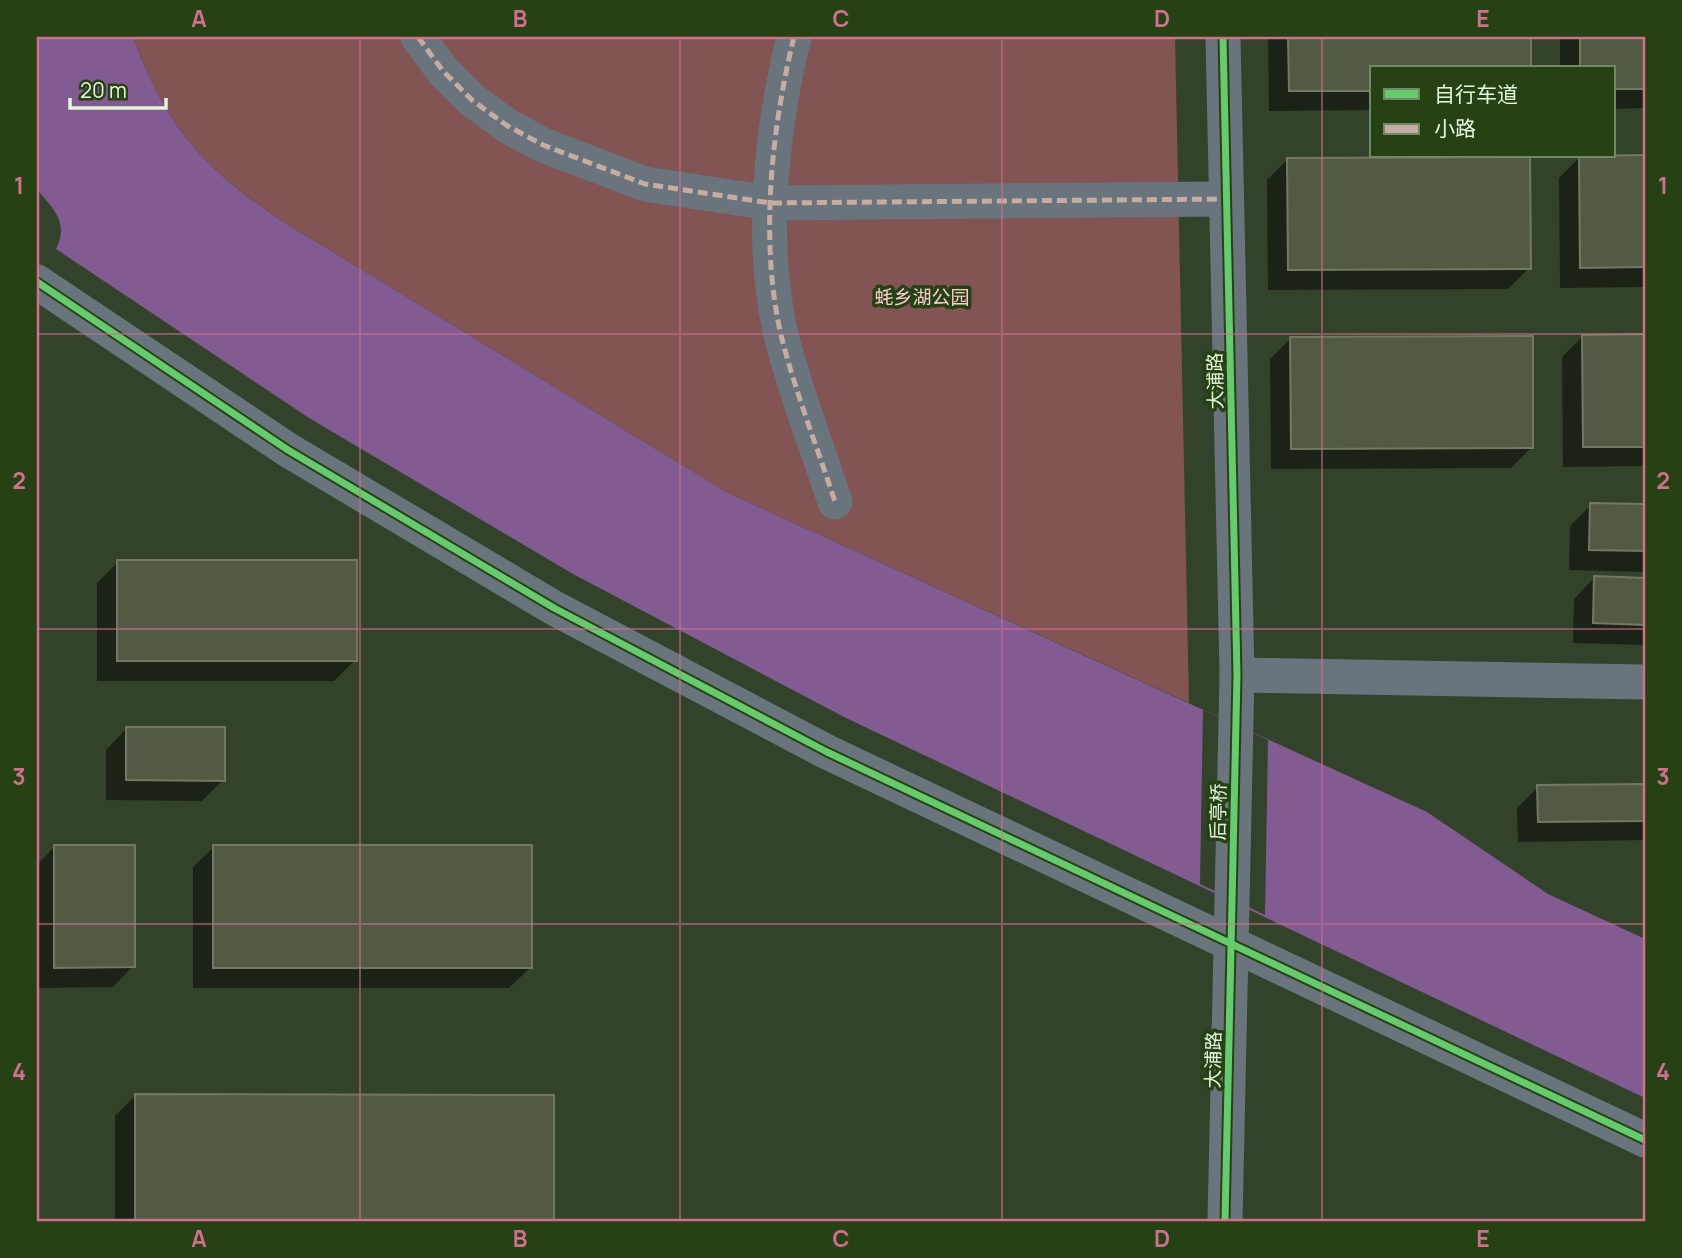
<svg xmlns="http://www.w3.org/2000/svg" width="1682" height="1258" font-family="Manrope,'Noto Sans SC',sans-serif">
<rect width="100%" height="100%" fill="#33422a"/>
<!-- green -->
<path fill="#835454" d="M133 37H1175L1189 703 728 493 277 218C200 164 166 126 133 37Z"/>
<!-- water -->
<path fill="#825b93" d="M37 37H133C166 126 200 164 277 218L728 493 1427 812 1548 894 1645 939V1098L844 717 573 574 309 418 56 249C69 223 54 209 37 190Z"/>
<!-- pier -->
<path fill="#33422a" d="M1203 710 1268 740 1265 915 1200 884Z"/>
<!-- shadow -->
<g fill="#0007">
<path d="M1268 37H1529V68H1372V110L1269 111Z"/>
<path d="M1560 37H1645V108L1614 109V68H1560Z"/>
<path d="M1580 157H1645V287L1560 288 1559 178Z"/>
<path d="M1288 159 1529 268 1508 289 1268 290 1267 180Z"/>
<path d="M1583 336H1645V466L1563 467 1562 357Z"/>
<path d="M1291 338 1532 447 1511 468 1271 469 1270 359Z"/>
<path d="M1591 505 1645 506V572L1569 570 1570 526Z"/>
<path d="M118 562 355 660 334 681H97V583Z"/>
<path d="M1594 578 1645 579V645L1573 643 1574 599Z"/>
<path d="M126 729 223 780 202 801 106 800V750Z"/>
<path d="M1645 786V840L1518 842 1517 808 1538 787Z"/>
<path d="M55 846 133 966 113 987 37 988V865Z"/>
<path d="M214 847 530 968 509 988H193V867Z"/>
<path d="M135 1096H552V1221H115V1116Z"/>
</g>
<!-- building -->
<g fill="#525a45" stroke="#717963" stroke-width="2">
<path d="M1288 37H1531V68H1372V91H1289Z"/>
<path d="M1580 37H1645V89H1614V68H1580Z"/>
<path d="M1645 155V267L1580 268 1579 156Z"/>
<path d="M1530 157 1531 269 1288 270 1287 158Z"/>
<path d="M1645 334V447H1583L1582 335Z"/>
<path d="M1533 336V448L1291 449 1290 337Z"/>
<path d="M1590 503 1645 504V551L1589 550Z"/>
<rect x="117" y="560" width="240" height="101"/>
<path d="M1594 576 1645 578V625L1593 623Z"/>
<path d="M126 727H225V781L126 780Z"/>
<path d="M1645 784V821L1538 822 1537 785Z"/>
<path d="M54 845H135V967L54 968Z"/>
<rect x="213" y="845" width="319" height="123"/>
<path d="M135 1094 554 1095V1221H135Z"/>
</g>
<g fill="none" stroke-linecap="round" stroke-linejoin="round">
<!-- minor -->
<g stroke="#69747d" stroke-width="35">
<path d="M418 37 443 71 472 100 506 125 543 145 645 184 770 203 1226 199"/>
<path d="M794 37C771 130 759 245 782 339 796 394 818 449 835 502"/>
<path d="M1223 37 1237 675 1225 1221"/>
<path d="M37 282 288 450 554 608 827 752 1645 1140"/>
<path d="M1237 675 1645 682"/>
</g>
<!-- quiet -->
<g stroke="#c7aca2" stroke-width="5" stroke-dasharray="10 5" stroke-linecap="butt">
<path d="M418 37 443 71 472 100 506 125 543 145 645 184 770 203 1226 199"/>
<path d="M794 37C771 130 759 245 782 339 796 394 818 449 835 502"/>
</g>
<!-- cycleway casing -->
<g stroke="#264215" stroke-width="11">
<g id="cycleway">
<path d="M1223 37 1237 675 1225 1221"/>
<path d="M37 282 288 450 554 608 827 752 1645 1140"/>
</g>
</g>
<!-- cycleway -->
<use href="#cycleway" stroke="#67ca6e" stroke-width="7"/>
</g>
<!-- grid -->
<path fill="none" stroke="#d0708e" stroke-width="2" stroke-opacity="0.55" d="M360 37V1221M680 37V1221M1002 37V1221M1322 37V1221M37 334H1645M37 629H1645M37 924H1645"/>
<g text-anchor="middle" dominant-baseline="central" stroke-width="7" stroke-linejoin="round" paint-order="stroke">
<!-- park labels -->
<g font-size="19" fill="#fbcbcd" stroke="#264215">
<text x="922" y="297">蚝乡湖公园</text>
</g>
<!-- street labels -->
<g font-size="19" fill="#e4f5db" stroke="#264215">
<text transform="translate(1215 381) rotate(-91)">大浦路</text>
<text transform="translate(1218 812) rotate(-89)">后亭桥</text>
<text transform="translate(1213 1060) rotate(-89)">大浦路</text>
</g>
</g>
<!-- border -->
<rect width="1682" height="1258" fill="none" stroke="#264215" stroke-width="77"/>
<!-- legend -->
<rect x="1370" y="66" width="245" height="91" fill="#264215" stroke="#728a64" stroke-width="2"/>
<rect x="1384" y="89" width="35" height="10" fill="#67ca6e" stroke="#728a64" stroke-width="2"/>
<text x="1434" y="102" font-size="21" fill="#e4f5db">自行车道</text>
<rect x="1384" y="124" width="35" height="10" fill="#c7aca2" stroke="#728a64" stroke-width="2"/>
<text x="1434" y="136" font-size="21" fill="#e4f5db">小路</text>
<!-- scale -->
<path d="M70 98v10h96v-10" fill="none" stroke="#e4f5db" stroke-width="3.5"/>
<text x="80" y="98" font-size="21" fill="#e4f5db" stroke="#264215" stroke-width="5" paint-order="stroke">20 m</text>
<rect x="38" y="38" width="1606" height="1182" fill="none" stroke="#d0708e" stroke-width="2.5"/>
<g font-size="23" text-anchor="middle" font-weight="bold" fill="#d0708e">
<text x="199" y="27">A</text>
<text x="520" y="27">B</text>
<text x="841" y="27">C</text>
<text x="1162" y="27">D</text>
<text x="1483" y="27">E</text>
<text x="19" y="194">1</text>
<text x="1663" y="194">1</text>
<text x="19" y="489">2</text>
<text x="1663" y="489">2</text>
<text x="19" y="785">3</text>
<text x="1663" y="785">3</text>
<text x="19" y="1080">4</text>
<text x="1663" y="1080">4</text>
<text x="199" y="1247">A</text>
<text x="520" y="1247">B</text>
<text x="841" y="1247">C</text>
<text x="1162" y="1247">D</text>
<text x="1483" y="1247">E</text>
</g>
</svg>
